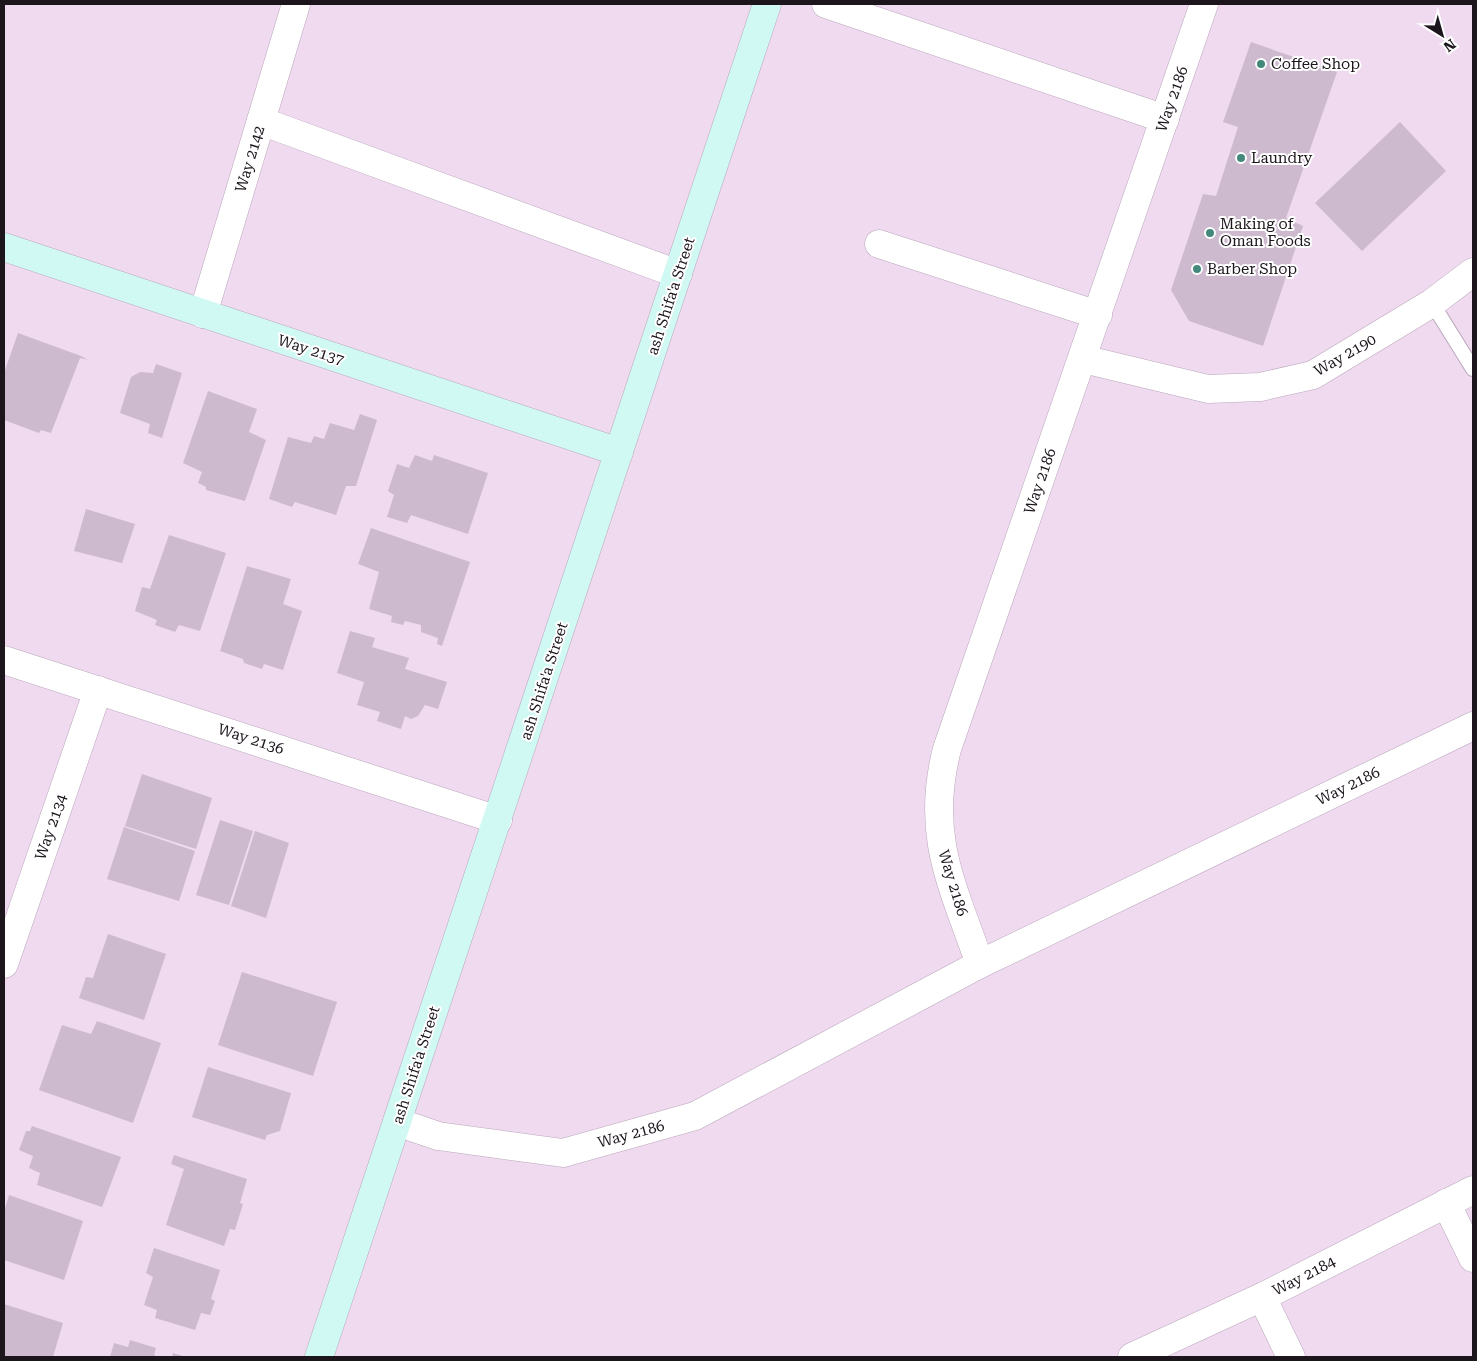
<svg xmlns="http://www.w3.org/2000/svg" width="1477" height="1361" font-family="'Roboto Serif',serif">
<rect width="100%" height="100%" fill="#efdaf0"/>
<!-- building -->
<g fill="#cebacf">
<path d="M1251 42 1337 72 1286 218 1303 226 1263 346 1189 321 1171 290 1203 194 1216 196 1238 127 1223 122Z"/>
<path d="M1400 122 1446 171 1362 251 1315 203Z"/>
<path d="M18 333 81 356 88 360 80 358 51 433 41 430 39 433 4 420V373Z"/>
<path d="M156 364 182 373 162 438 148 433 150 424 120 413 131 377 140 372 153 373Z"/>
<path d="M208 391 257 409 249 432 266 440 245 501 206 490V487L198 483 202 472 183 463Z"/>
<path d="M360 414 377 420 356 486H346L336 515 295 502 292 507 269 499 288 437 311 443 314 436 324 439 330 423 354 430Z"/>
<path d="M415 455 432 461 434 455 488 473 468 534 411 515 407 523 387 517 394 495 388 491 397 464 409 468Z"/>
<path d="M86 509 135 524 122 563 74 551Z"/>
<path d="M371 528 470 562 442 646 437 644 438 638 421 632V625L405 621 403 625 391 622 392 616 369 609 379 572 358 564Z"/>
<path d="M169 535 226 553 200 631 179 625 175 632 155 625 157 620 135 611 142 587 150 589Z"/>
<path d="M247 566 291 579 283 604 302 611 283 670 264 664 262 669 244 663 243 659 220 651Z"/>
<path d="M350 631 375 638 372 647 409 658 405 669 447 682 438 709 425 705 418 716 411 719 405 716 401 729 377 721 380 712 357 705 364 682 337 673Z"/>
<path d="M142 774 212 798 196 849 125 826Z"/>
<path d="M220 820 253 831 229 905 196 895Z"/>
<path d="M124 827 195 851 179 901 107 879Z"/>
<path d="M255 831 289 843 266 918 231 906Z"/>
<path d="M108 934 166 954 144 1020 79 998 86 977 93 978Z"/>
<path d="M242 972 337 1002 313 1076 218 1045Z"/>
<path d="M97 1021 161 1043 133 1123 39 1090 62 1025 91 1034Z"/>
<path d="M208 1067 291 1093 280 1131 267 1135 265 1140 192 1117Z"/>
<path d="M32 1126 121 1157 102 1207 37 1185 40 1173 29 1168 33 1156 19 1150 26 1131H30Z"/>
<path d="M174 1155 247 1179 240 1203 243 1204 235 1230 230 1229 224 1246 166 1225 184 1169 171 1164Z"/>
<path d="M9 1195 83 1221 64 1280 4 1260V1212Z"/>
<path d="M154 1248 220 1270 211 1299 215 1301 210 1315 201 1313 195 1330 155 1318 157 1310 144 1305 153 1277 146 1273Z"/>
<path d="M4 1304 63 1323 53 1357H4Z"/>
<path d="M130 1340 156 1348 154 1355 158 1357H110L114 1343 128 1347Z"/>
<path d="M173 1353 186 1357H172Z"/>
</g>
<g fill="none" stroke-linecap="round" stroke-linejoin="round">
<!-- lane casing -->
<g stroke="#bba7bc" stroke-width="16">
<path id="lane" d="M1432 303 1473 369"/>
</g>
<!-- street casing -->
<g stroke="#bba7bc" stroke-width="29">
<g id="street">
<path d="M826 4 1165 119"/>
<path d="M261 121 678 274"/>
<path d="M879 244 1098 315"/>
<path d="M203 314 296 4"/>
<path d="M1083 359 1208 389 1260 387 1313 375 1432 303 1473 272"/>
<path d="M4 660 498 820"/>
<path d="M4 964 98 690"/>
<path d="M980 964C952 884 925 835 947 749L1204 4"/>
<path d="M397 1122 438 1136 563 1153 695 1116 980 964 1473 726"/>
<path d="M1446 1203 1473 1258"/>
<path d="M1262 1297 1291 1357"/>
<path d="M1132 1357 1262 1297 1473 1190"/>
</g>
</g>
<!-- secondary casing -->
<g stroke="#bba7bc" stroke-width="29">
<g id="secondary">
<path d="M4 247 619 452"/>
<path d="M319 1357 767 4"/>
</g>
</g>
<!-- lane -->
<use href="#lane" stroke="#fff" stroke-width="14"/>
<!-- street -->
<use href="#street" stroke="#fff" stroke-width="28"/>
<!-- secondary -->
<use href="#secondary" stroke="#cff9f2" stroke-width="28"/>
</g>
<!-- markers -->
<g fill="#44887c" stroke="#fff" stroke-width="2">
<circle cx="1261" cy="64" r="5"/>
<circle cx="1241" cy="158" r="5"/>
<circle cx="1210" cy="233" r="5"/>
<circle cx="1197" cy="269" r="5"/>
</g>
<g text-anchor="middle" dominant-baseline="central" stroke-width="4" stroke-linejoin="round" paint-order="stroke">
<!-- poi labels -->
<g font-size="15" fill="#1c151c" stroke="#fff" text-anchor="start">
<text x="1271" y="64">Coffee Shop</text>
<text x="1251" y="158">Laundry</text>
<text x="1220" y="224">Making of<tspan x="1220" dy="17">Oman Foods</tspan></text>
<text x="1207" y="269">Barber Shop</text>
</g>
<!-- street labels -->
<g font-size="15" fill="#1c151c" stroke="#fff">
<text transform="translate(1172 99) rotate(-71)">Way 2186</text>
<text transform="translate(250 159) rotate(-73)">Way 2142</text>
<text transform="translate(671 296) rotate(-72)">ash Shifa'a Street</text>
<text transform="translate(311 350) rotate(18)">Way 2137</text>
<text transform="translate(1345 355) rotate(-30)">Way 2190</text>
<text transform="translate(1040 481) rotate(-71)">Way 2186</text>
<text transform="translate(544 681) rotate(-72)">ash Shifa'a Street</text>
<text transform="translate(251 739) rotate(18)">Way 2136</text>
<text transform="translate(1348 786) rotate(-26)">Way 2186</text>
<text transform="translate(51 827) rotate(-71)">Way 2134</text>
<text transform="translate(953 883) rotate(73)">Way 2186</text>
<text transform="translate(416 1065) rotate(-72)">ash Shifa'a Street</text>
<text transform="translate(631 1134) rotate(-15)">Way 2186</text>
<text transform="translate(1304 1276) rotate(-27)">Way 2184</text>
</g>
</g>
<!-- border -->
<rect width="1477" height="1361" fill="none" stroke="#1c151c" stroke-width="10"/>
<!-- north arrow -->
<g transform="translate(1442 35) rotate(143)" stroke="#ffffff" stroke-width="4" paint-order="stroke">
<path d="M0-4L9 19L0 12L-9 19Z" fill="#1c151c"/>
<text y="-8" font-size="14" font-weight="bold" text-anchor="middle" fill="#1c151c">N</text>
</g>
</svg>
